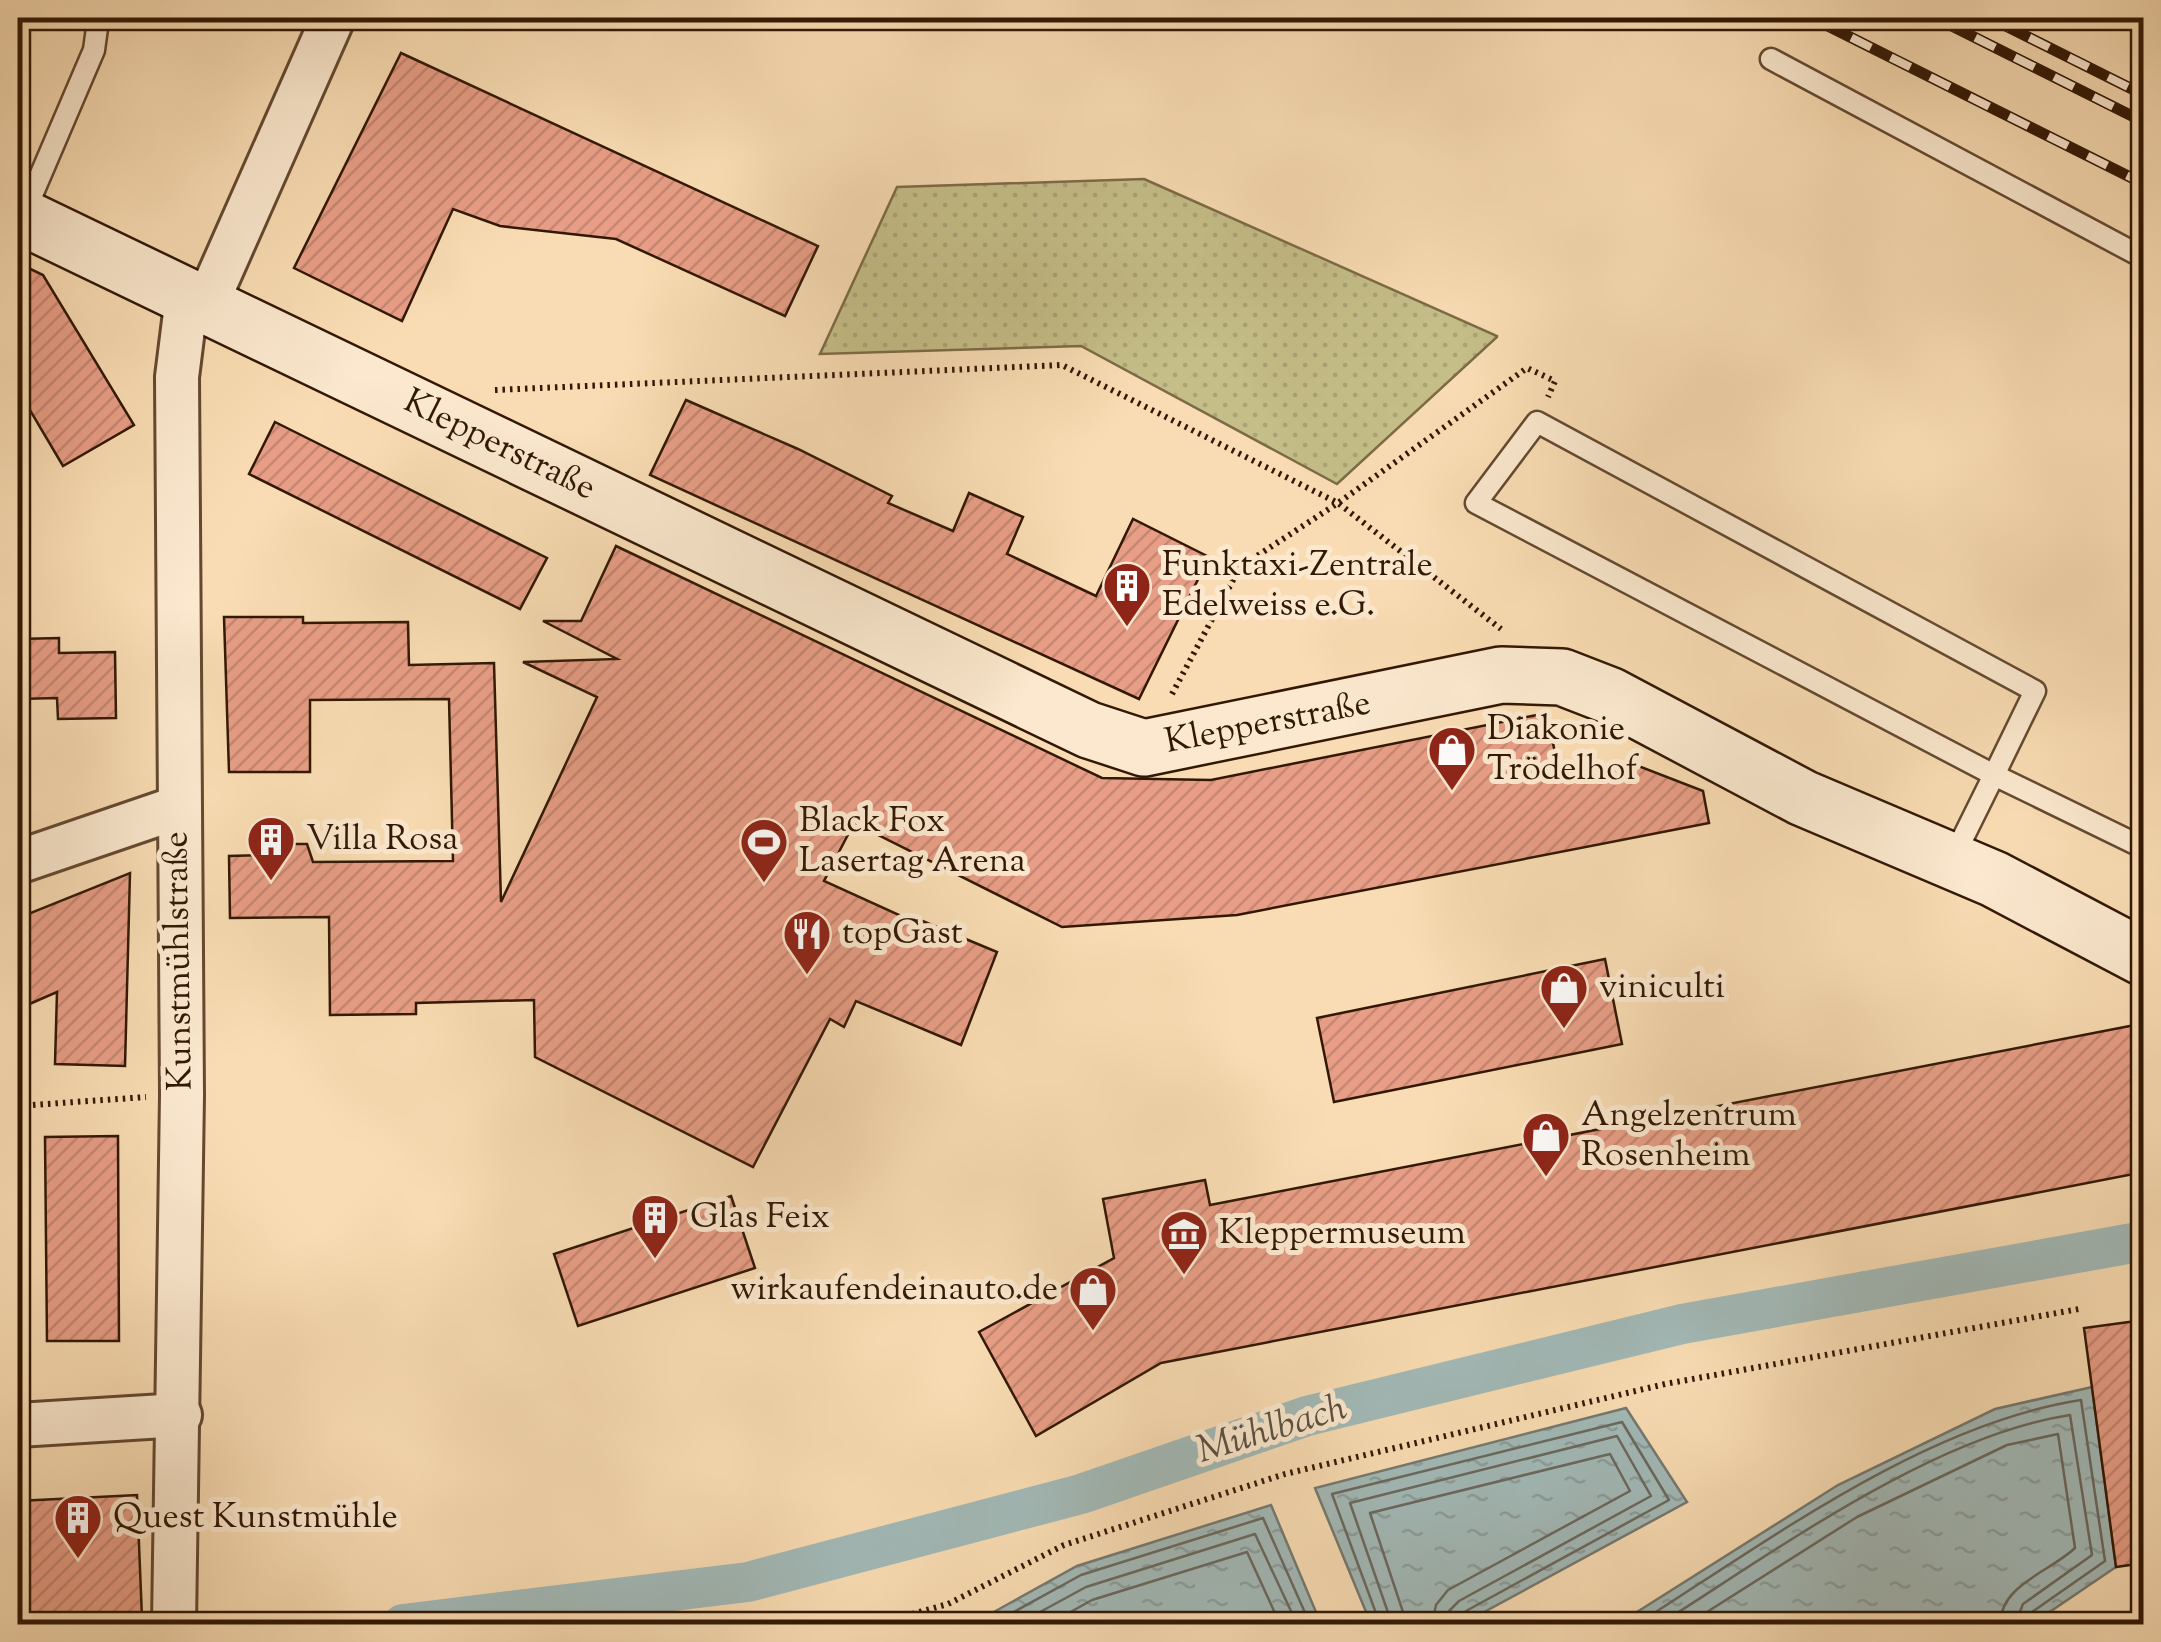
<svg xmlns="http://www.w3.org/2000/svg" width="2161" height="1642" font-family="'Sorts Mill Goudy',serif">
<defs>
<pattern id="grass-dots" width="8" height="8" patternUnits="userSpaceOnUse" patternTransform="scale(2.5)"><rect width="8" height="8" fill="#c5be88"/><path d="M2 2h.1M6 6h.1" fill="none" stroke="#aaa374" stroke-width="1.8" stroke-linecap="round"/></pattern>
<pattern id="water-ripples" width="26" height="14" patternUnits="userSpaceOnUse" patternTransform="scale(2.5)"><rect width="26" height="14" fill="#a2b9b7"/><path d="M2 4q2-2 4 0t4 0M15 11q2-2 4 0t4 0" fill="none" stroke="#8c9e9c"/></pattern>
<pattern id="building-hatch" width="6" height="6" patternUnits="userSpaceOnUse" patternTransform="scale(2.5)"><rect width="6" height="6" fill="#e89e86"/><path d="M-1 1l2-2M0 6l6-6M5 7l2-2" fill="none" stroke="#c78772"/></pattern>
</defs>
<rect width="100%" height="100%" fill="#f9dcb3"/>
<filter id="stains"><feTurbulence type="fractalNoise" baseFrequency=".002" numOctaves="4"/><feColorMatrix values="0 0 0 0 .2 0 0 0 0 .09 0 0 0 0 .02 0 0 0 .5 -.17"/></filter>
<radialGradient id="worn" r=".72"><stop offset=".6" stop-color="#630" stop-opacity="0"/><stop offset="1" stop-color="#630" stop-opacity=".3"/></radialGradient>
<!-- grass -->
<path fill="url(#grass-dots)" stroke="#7c6b46" stroke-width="2.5" d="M1144 179 1497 336V337L1337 484 1081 346 820 354 897 187Z"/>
<!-- water -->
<g fill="url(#water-ripples)" stroke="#757970" stroke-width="2.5">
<path d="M2092 1387 2116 1567 2032 1624H1618L1838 1485 1995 1409Z"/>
<path d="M1626 1408 1687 1502 1462 1624H1371L1315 1488Z"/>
<path d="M1271 1505 1321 1624H972L1077 1566Z"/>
</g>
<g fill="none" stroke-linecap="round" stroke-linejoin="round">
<!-- shore -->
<g stroke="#6a685e" stroke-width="2.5">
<path d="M992 1624 1081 1575 1263 1518 1310 1624"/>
<path d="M1018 1624 1086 1587 1255 1534 1297 1624"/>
<path d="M1049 1624 1092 1600 1247 1552 1280 1624"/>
<path d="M1380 1624 1332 1494 1622 1422 1669 1500 1466 1611 1460 1624"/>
<path d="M1392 1624 1350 1503 1617 1436 1651 1496 1459 1601 1449 1611 1447 1624"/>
<path d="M1407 1624 1370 1513 1610 1454 1630 1491 1448 1590 1436 1605 1432 1624"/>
<path d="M1637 1624C1768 1541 1925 1424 2081 1400L2105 1561 2032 1612 2028 1624"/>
<path d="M1660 1624C1777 1550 1933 1436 2070 1415L2092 1555 2023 1604 2015 1624"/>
<path d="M1688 1624 1857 1517 2007 1445 2058 1434 2075 1548C2050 1572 2001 1584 2000 1624"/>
</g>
<!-- canal -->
<path stroke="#a2b9b7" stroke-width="40" d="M403 1624 748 1582 1081 1494 1307 1416 1682 1324 2144 1241"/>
</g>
<!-- building -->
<g fill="url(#building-hatch)" stroke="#321805" stroke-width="2.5">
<path d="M401 53 818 246 785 316 616 239 500 226 453 209 402 321 294 268Z"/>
<path d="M18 263 43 275 134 425 63 466 18 390Z"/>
<path d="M686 400 798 449 892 496 888 503 953 531 969 493 1023 517 1007 554 1096 596 1133 519 1209 557 1139 699 650 475Z"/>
<path d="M275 422 547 558 520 609 249 474Z"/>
<path d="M616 546 1102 778 1211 780 1547 713 1560 778 1636 765 1703 791 1709 823 1237 915 1062 927 854 823 824 881 912 921 913 917 997 952 961 1045 856 1001 844 1027 830 1019 753 1167 535 1057 534 1000 416 1003V1014L330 1015 329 917 230 918 229 856 263 855V844H307L313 862 453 861 449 699 310 700V772H229L224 617H303V623L408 622 409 665 494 663 501 902 597 697 523 662 617 659 543 621H581Z"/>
<path d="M59 638V653L115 652 116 718 58 719 57 698 18 699V639Z"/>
<path d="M130 873 125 1066 55 1064 57 992 18 1009V918Z"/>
<path d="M1605 959 1622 1044 1334 1102 1317 1018Z"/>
<path d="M2135 1025 2144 1070V1172L1161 1363 1036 1436 979 1332 1114 1258 1103 1199 1205 1180 1210 1205Z"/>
<path d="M118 1136 119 1341H47L45 1137Z"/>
<path d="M731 1196 755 1268 578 1326 554 1254Z"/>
<path d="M2144 1320V1563L2116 1567 2084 1328Z"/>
<path d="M137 1495 142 1618 18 1624V1501Z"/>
</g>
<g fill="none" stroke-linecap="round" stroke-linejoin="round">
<!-- lane casing -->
<g stroke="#644930" stroke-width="25">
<g id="lane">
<path d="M1771 59 2144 258"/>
<path d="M23 216 94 50 97 28 90 18"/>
<path d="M1537 422 2035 691 1994 775 1476 503Z"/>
<path d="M1953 858 1994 775 2144 848"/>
</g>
</g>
<!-- street casing -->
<g stroke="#644930" stroke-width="48">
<g id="street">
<path d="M206 305 333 18"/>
<path d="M18 862 179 807"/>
<path d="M18 1425 180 1415"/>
<path d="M174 1624 182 1095 177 377 187 297"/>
</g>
</g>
<!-- secondary casing -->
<g stroke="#321805" stroke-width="60">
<path id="secondary" d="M18 215 1089 730 1144 748 1501 675 1562 677 1611 696 1803 798 1994 879 2144 958"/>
</g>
<!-- path -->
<g stroke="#321805" stroke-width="6" stroke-dasharray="2.5 5" stroke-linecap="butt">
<path d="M495 390 1062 365 1338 503 1501 629"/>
<path d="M1172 694 1240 567 1338 503 1527 368 1555 381 1548 397"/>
<path d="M18 792 29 818"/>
<path d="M18 1106 146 1097"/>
<path d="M876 1624 948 1604 1064 1545 1285 1474 1665 1384 2079 1309"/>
</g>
<!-- lane -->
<use href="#lane" stroke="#fbe8ce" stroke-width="20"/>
<!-- street -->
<use href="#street" stroke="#fbe8ce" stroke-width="42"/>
<!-- secondary -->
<use href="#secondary" stroke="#fbe8ce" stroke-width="55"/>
<!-- rail casing -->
<g stroke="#321805" stroke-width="11">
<g id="rail">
<path d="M1812 18 2144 184"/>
<path d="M1936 18 2144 122"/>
<path d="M1990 18 2144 95"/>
<path d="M2125 18 2144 27"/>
</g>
</g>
<!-- rail -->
<use href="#rail" stroke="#fbe8ce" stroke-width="8" stroke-dasharray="22" stroke-linecap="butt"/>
</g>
<!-- icons -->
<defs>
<g id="building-pin" transform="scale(2.5)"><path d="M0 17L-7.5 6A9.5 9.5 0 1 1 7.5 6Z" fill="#8f2418" stroke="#fbe8ce"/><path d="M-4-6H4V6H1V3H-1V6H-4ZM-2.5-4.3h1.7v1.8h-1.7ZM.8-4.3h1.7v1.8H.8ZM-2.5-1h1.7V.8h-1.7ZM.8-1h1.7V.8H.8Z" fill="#fff"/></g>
<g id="shop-pin" transform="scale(2.5)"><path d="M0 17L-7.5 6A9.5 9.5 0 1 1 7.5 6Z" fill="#8f2418" stroke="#fbe8ce"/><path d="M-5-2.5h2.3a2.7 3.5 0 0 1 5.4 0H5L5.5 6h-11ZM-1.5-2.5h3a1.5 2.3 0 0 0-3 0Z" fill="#fff"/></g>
<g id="stadium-pin" transform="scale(2.5)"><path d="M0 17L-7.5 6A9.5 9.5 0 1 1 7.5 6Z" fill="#8f2418" stroke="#fbe8ce"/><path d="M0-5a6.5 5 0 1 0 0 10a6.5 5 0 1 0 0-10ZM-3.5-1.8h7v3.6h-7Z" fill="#fff"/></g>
<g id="restaurant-pin" transform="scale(2.5)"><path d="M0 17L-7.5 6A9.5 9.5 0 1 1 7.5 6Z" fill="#8f2418" stroke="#fbe8ce"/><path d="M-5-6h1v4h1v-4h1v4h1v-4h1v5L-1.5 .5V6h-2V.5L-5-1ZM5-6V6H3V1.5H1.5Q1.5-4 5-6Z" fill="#fff"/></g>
<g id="museum-pin" transform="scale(2.5)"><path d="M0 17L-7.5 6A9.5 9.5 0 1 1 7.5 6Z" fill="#8f2418" stroke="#fbe8ce"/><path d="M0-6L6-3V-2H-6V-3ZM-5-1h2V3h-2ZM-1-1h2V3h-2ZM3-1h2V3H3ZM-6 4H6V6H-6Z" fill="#fff"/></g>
</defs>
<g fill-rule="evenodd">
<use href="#building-pin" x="1127" y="586"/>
<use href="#shop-pin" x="1452" y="750"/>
<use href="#building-pin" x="271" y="840"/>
<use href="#stadium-pin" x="764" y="842"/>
<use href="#restaurant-pin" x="807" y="934"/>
<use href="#shop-pin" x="1564" y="988"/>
<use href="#shop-pin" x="1546" y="1136"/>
<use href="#building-pin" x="655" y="1218"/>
<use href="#museum-pin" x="1184" y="1234"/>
<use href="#shop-pin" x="1093" y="1290"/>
<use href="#building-pin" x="78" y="1518"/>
</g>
<g text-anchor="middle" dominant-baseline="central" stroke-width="10" stroke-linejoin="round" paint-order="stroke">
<!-- street labels -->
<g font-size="35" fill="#321805" stroke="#fbe8ce">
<text transform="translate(499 446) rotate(26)">Klepperstraße</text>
<text transform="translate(1268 724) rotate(-11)">Klepperstraße</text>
<text transform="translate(180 961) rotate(-91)">Kunstmühlstraße</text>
</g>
<!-- poi labels -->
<g font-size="35" fill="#321805" stroke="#fbe8ce" text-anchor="start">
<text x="1162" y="566">Funktaxi-Zentrale<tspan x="1162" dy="40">Edelweiss e.G.</tspan></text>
<text x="1487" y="730">Diakonie<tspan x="1487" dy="40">Trödelhof</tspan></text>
<text x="799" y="822">Black Fox<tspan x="799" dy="40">Lasertag Arena</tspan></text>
<text x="306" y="840">Villa Rosa</text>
<text x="842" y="934">topGast</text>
<text x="1599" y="988">viniculti</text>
<text x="1581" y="1116">Angelzentrum<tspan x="1581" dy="40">Rosenheim</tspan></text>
<text x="690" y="1218">Glas Feix</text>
<text x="1219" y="1234">Kleppermuseum</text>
<text x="1058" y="1290" text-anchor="end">wirkaufendeinauto.de</text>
<text x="113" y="1518">Quest Kunstmühle</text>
</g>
<!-- water labels -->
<g font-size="38" font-style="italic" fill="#595043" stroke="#fbe8ce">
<text transform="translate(1272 1431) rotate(-17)">Mühlbach</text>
</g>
</g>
<!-- margin -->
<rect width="2161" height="1642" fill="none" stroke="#f9dcb3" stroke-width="60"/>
<rect x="20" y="20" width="2121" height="1602" fill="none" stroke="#321805" stroke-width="5"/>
<rect x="30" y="30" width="2101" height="1582" fill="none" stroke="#321805" stroke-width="2.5"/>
<rect width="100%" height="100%" filter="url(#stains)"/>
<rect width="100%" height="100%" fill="url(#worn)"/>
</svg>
